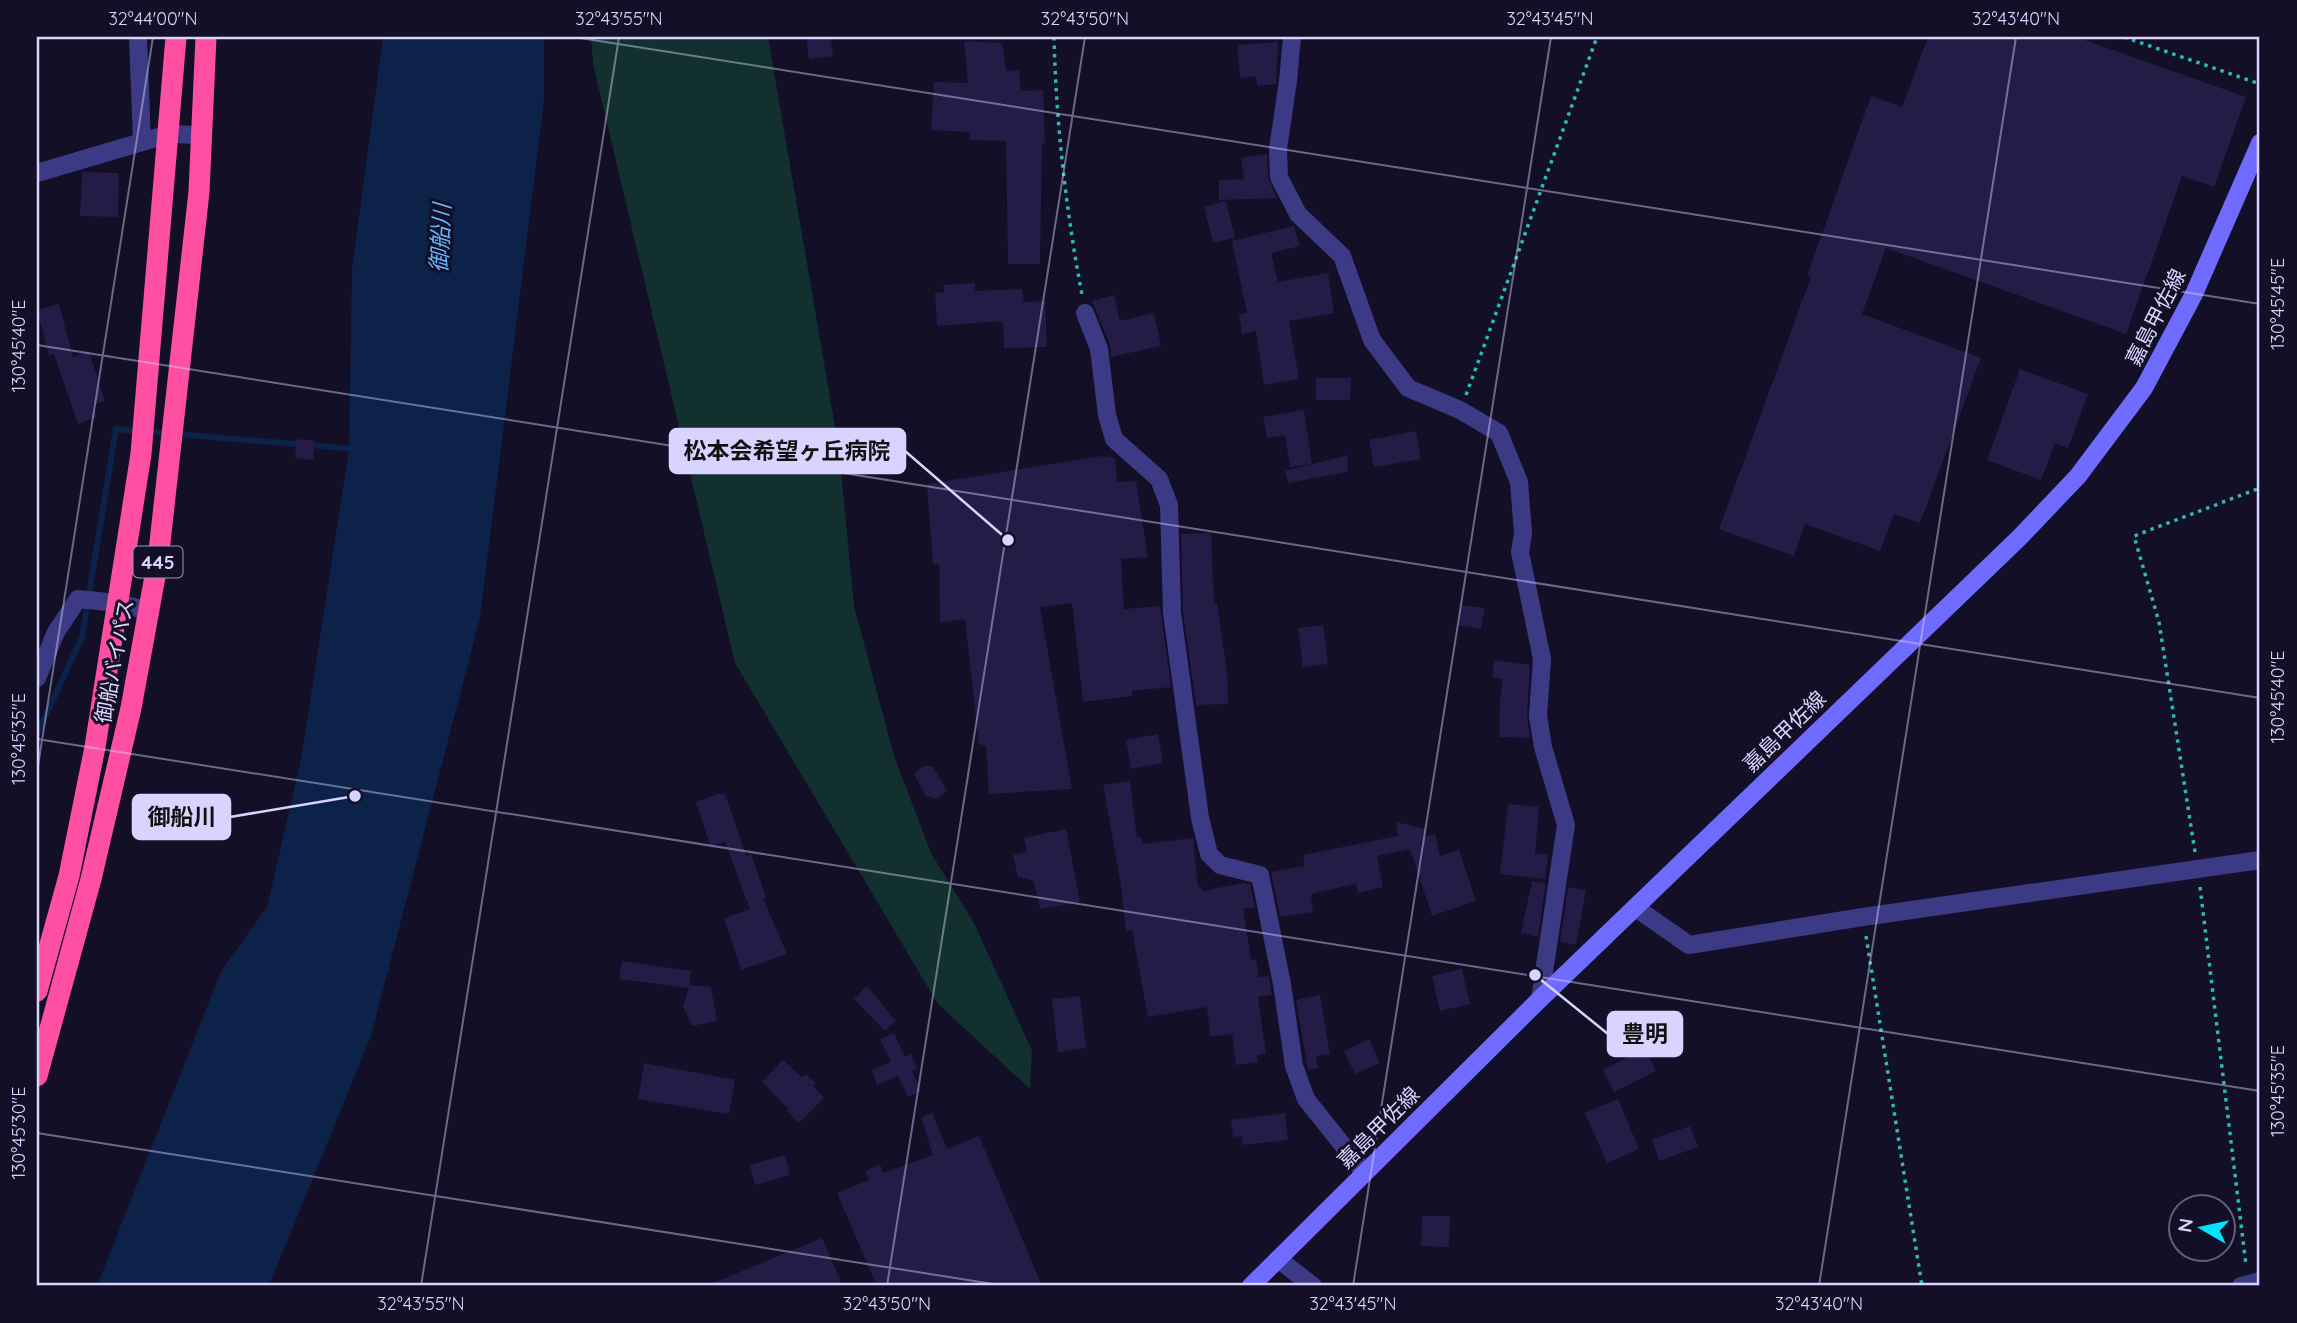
<svg xmlns="http://www.w3.org/2000/svg" width="2297" height="1323" font-family="Quicksand,'Noto Sans JP',sans-serif">
<rect width="100%" height="100%" fill="#130f26"/>
<!-- green -->
<path fill="#12302f" d="M591 37H768L839 450 854 606 894 756 931 853 975 925 1032 1051 1030 1089 938 1004 735 663 593 64Z"/>
<!-- water -->
<path fill="#0c2248" d="M383 37H544V101L480 618 371 1036 269 1286H97L221 971 267 907 301 759 349 450 352 269Z"/>
<g fill="none" stroke-linecap="round" stroke-linejoin="round">
<!-- stream -->
<path stroke="#0c2248" stroke-width="6" d="M37 734 82 637 116 429 356 449"/>
</g>
<!-- building -->
<g fill="#241b47">
<path d="M806 37H831L833 56 809 59Z"/>
<path d="M1928 37H2076L2246 97 2214 187 2182 176 2126 334 1886 248 1862 314 1981 358 1920 523 1894 514 1880 551 1805 524 1794 556 1719 529 1811 277 1807 276 1871 96 1902 107Z"/>
<path d="M964 41 1002 43 1006 71 1019 70 1021 91 1043 90 1045 143H1042L1040 264H1008L1006 141 969 140 970 132 931 130 934 82 968 83Z"/>
<path d="M1278 42 1276 84 1257 86 1256 76 1240 78 1237 45Z"/>
<path d="M1267 154 1268 178 1277 198 1219 200V180L1244 179 1241 158Z"/>
<path d="M82 172 119 173 118 217 80 216Z"/>
<path d="M1226 201 1235 238 1213 243 1204 207Z"/>
<path d="M1294 226 1300 246 1271 253 1278 282 1328 273 1334 313 1289 321 1299 379 1264 385 1256 331 1242 334 1239 314 1247 313 1232 241Z"/>
<path d="M975 283V291L1022 289 1024 302 1045 301 1047 347 1004 348 1003 321 937 326 935 293 944 292 943 285Z"/>
<path d="M1114 295 1120 321 1154 313 1161 346 1111 357 1110 345 1092 301Z"/>
<path d="M59 304 73 357 89 351 105 401 93 405 97 417 78 424 54 354 49 355 37 310Z"/>
<path d="M2020 369 2088 394 2068 448 2055 443 2041 480 1987 460Z"/>
<path d="M1316 378H1351L1350 400H1316Z"/>
<path d="M1304 410 1312 464 1290 467 1285 435 1267 438 1263 417Z"/>
<path d="M1416 431 1421 459 1374 467 1369 440Z"/>
<path d="M297 439 315 441 313 460 295 458Z"/>
<path d="M1348 455 1347 472 1288 483 1285 471Z"/>
<path d="M1102 456 1115 458 1117 482 1136 481 1148 557 1121 559 1124 609 1160 606 1171 687 1132 691V696L1083 702 1072 603 1040 607 1072 789 989 794 986 746 979 744 965 619 940 623 939 564H933L927 484Z"/>
<path d="M1211 533 1214 604 1217 603 1227 671 1228 704 1196 705 1183 612 1181 534Z"/>
<path d="M1461 605 1485 608 1481 629 1458 625Z"/>
<path d="M1323 625 1328 664 1303 667 1298 628Z"/>
<path d="M1494 660 1530 665 1527 715 1530 738 1499 737 1500 699 1503 679 1492 677Z"/>
<path d="M1158 734 1163 763 1131 769 1126 740Z"/>
<path d="M923 766H932L947 790 938 799 926 796 914 774Z"/>
<path d="M1130 781 1137 838 1141 837 1143 844 1193 838 1198 887 1201 886 1202 891 1243 883 1250 884 1255 907 1243 909 1251 960 1256 959 1259 977 1269 976 1272 995 1258 997 1266 1054 1257 1055 1258 1062 1236 1065 1232 1034 1210 1037 1207 1007 1148 1017 1132 930 1126 931 1121 885 1103 785Z"/>
<path d="M717 794H725L746 856 751 854 766 897 763 898 787 954 741 970 724 918 750 909 725 842 710 846 696 802Z"/>
<path d="M1508 804 1539 807 1535 853 1548 855 1545 879 1500 874Z"/>
<path d="M1396 822 1425 829V837L1435 834 1440 856 1459 850 1476 901 1432 916 1410 849 1377 856 1383 887 1358 893 1356 884 1311 894 1313 912 1280 917 1271 872 1305 866 1303 855 1398 836Z"/>
<path d="M1066 829 1080 902 1040 909 1034 881 1018 877 1013 855 1027 852 1024 838Z"/>
<path d="M1532 881 1546 883 1538 937 1521 933Z"/>
<path d="M1568 887 1586 890 1576 945 1560 942Z"/>
<path d="M622 961 691 971 689 988 619 979Z"/>
<path d="M1462 969 1470 1004 1440 1011 1432 976Z"/>
<path d="M690 985 711 987 717 1021 692 1026 683 1006Z"/>
<path d="M867 986 896 1021 885 1031 854 999Z"/>
<path d="M1320 995 1330 1054 1316 1056 1318 1068 1308 1070 1296 1000Z"/>
<path d="M1080 996 1086 1048 1058 1052 1052 999Z"/>
<path d="M894 1033 905 1057 911 1054 917 1069 912 1071 921 1091 908 1097 898 1076 877 1085 872 1070 891 1062 880 1039Z"/>
<path d="M1369 1039 1380 1063 1355 1074 1344 1051Z"/>
<path d="M1645 1048 1656 1071 1614 1092 1603 1070Z"/>
<path d="M783 1060 802 1077 806 1074 816 1083 813 1086 824 1098 799 1123 787 1111 789 1109 762 1082Z"/>
<path d="M644 1063 735 1080 729 1114 638 1099Z"/>
<path d="M1618 1099 1639 1149 1607 1163 1585 1113Z"/>
<path d="M932 1113 947 1149 979 1136 1042 1286H877L837 1193 869 1180 866 1171 880 1164 883 1173 933 1155 921 1118Z"/>
<path d="M1285 1113 1288 1140 1243 1145 1242 1136 1233 1137 1231 1120Z"/>
<path d="M1690 1126 1698 1147 1659 1161 1652 1139Z"/>
<path d="M785 1155 790 1175 755 1185 750 1165Z"/>
<path d="M1422 1216H1450L1449 1247 1421 1246Z"/>
<path d="M822 1238 843 1286H706Z"/>
</g>
<g fill="none" stroke-linecap="round" stroke-linejoin="round">
<!-- path -->
<g stroke="#2fb8b0" stroke-width="3.5" stroke-dasharray="3.5 5" stroke-linecap="butt">
<path d="M1054 37C1056 123 1066 210 1082 295"/>
<path d="M2124 37 2260 84"/>
<path d="M1466 395 1597 37"/>
<path d="M2195 852 2159 622 2134 536 2260 488"/>
<path d="M2200 887 2246 1265"/>
<path d="M1866 936 1922 1286"/>
</g>
<!-- street -->
<g stroke="#3d3a85" stroke-width="18">
<path d="M138 37 142 142"/>
<path d="M1292 37 1288 81 1278 149 1279 177 1298 214 1342 256 1372 340 1408 388 1460 410 1499 433 1519 482 1523 533 1520 552 1542 659 1538 716 1543 747 1566 825 1540 999"/>
<path d="M37 173 169 134 202 135"/>
<path d="M1085 313 1099 349 1107 415 1114 439 1159 479 1169 505 1172 613 1200 818 1209 854 1220 865 1260 875 1282 984 1294 1066 1306 1099 1365 1173"/>
<path d="M37 678 56 632 78 599 118 603 149 611"/>
<path d="M1636 908 1689 945 1863 917 2260 860"/>
<path d="M1278 1259 1313 1286"/>
<path d="M2241 1286 2260 1281"/>
</g>
<!-- secondary -->
<path stroke="#6f6bff" stroke-width="18" d="M1251 1286 1540 999 2020 537 2078 476 2144 388 2194 294 2260 143"/>
<!-- highway -->
<g stroke="#ff4fa3" stroke-width="21">
<path d="M37 991 69 876 95 747 141 454 176 37"/>
<path d="M37 1076 91 879 131 708 158 560 199 192 206 37"/>
</g>
</g>
<!-- ticks -->
<path fill="none" stroke="#d9d4ff" stroke-width="2" stroke-opacity="0.45" d="M574 37 2260 304M37 345 2260 698M37 739 2260 1091M37 772 153 37M37 1133 1006 1286M421 1286 619 37M887 1286 1085 37M1353 1286 1551 37M1819 1286 2016 37"/>
<g text-anchor="middle" dominant-baseline="central" stroke-width="6" stroke-linejoin="round" paint-order="stroke">
<!-- shield labels -->
<rect fill="#130f26" stroke="#9e99be" stroke-width="2" x="133.5" y="546.5" width="49" height="31" rx="5"/>
<g font-size="19" font-weight="bold" fill="#d9d4ff">
<text x="158" y="562">445</text>
</g>
<!-- street labels -->
<g font-size="21" fill="#d9d4ff" stroke="#130f26">
<text transform="translate(2155 317) rotate(-63)">嘉島甲佐線</text>
<text transform="translate(114 661) rotate(-79)">御船バイパス</text>
<text transform="translate(1784 731) rotate(-44)">嘉島甲佐線</text>
<text transform="translate(1378 1127) rotate(-45)">嘉島甲佐線</text>
</g>
<!-- water labels -->
<g font-size="23" font-style="italic" fill="#62b6ff" stroke="#130f26">
<text transform="translate(440 238) rotate(-87)">御船川</text>
</g>
</g>
<!-- callouts -->
<path fill="none" stroke="#d9d4ff" stroke-width="2.5" d="M1008 540L905 451M355 796L230 817M1535 975L1608 1034"/>
<g fill="#d9d4ff" stroke="#130f26" stroke-width="2.5">
<circle cx="1008" cy="540" r="7"/>
<circle cx="355" cy="796" r="7"/>
<circle cx="1535" cy="975" r="7"/>
</g>
<g fill="#d9d4ff" stroke="#d9d4ff" stroke-width="2.5">
<rect x="670" y="429" width="235" height="44" rx="7"/>
<rect x="133" y="795" width="97" height="44" rx="7"/>
<rect x="1608" y="1012" width="74" height="44" rx="7"/>
</g>
<g font-size="23" text-anchor="middle" font-weight="bold" fill="#111">
<text x="787" y="459">松本会希望ヶ丘病院</text>
<text x="182" y="825">御船川</text>
<text x="1645" y="1042">豊明</text>
</g>
<!-- border -->
<rect width="2297" height="1323" fill="none" stroke="#130f26" stroke-width="77"/>
<!-- north arrow -->
<g transform="translate(2202 1228) rotate(279)"><circle r="33" fill="#130f26" stroke="#625e7d" stroke-width="2"/>
<path d="M0-5L12 26L0 18L-12 26Z" fill="#00e5ff"/>
<text y="-10" font-size="19" font-weight="bold" text-anchor="middle" fill="#d9d4ff">N</text>
</g>
<rect x="38" y="38" width="2220" height="1246" fill="none" stroke="#d9d4ff" stroke-width="2.5"/>
<g font-size="18" text-anchor="middle" fill="#d9d4ff">
<text x="153" y="25">32°44'00"N</text>
<text x="619" y="25">32°43'55"N</text>
<text x="1085" y="25">32°43'50"N</text>
<text x="1550" y="25">32°43'45"N</text>
<text x="2016" y="25">32°43'40"N</text>
<text transform="translate(2278 304) rotate(-90)" y="6">130°45'45"E</text>
<text transform="translate(19 346) rotate(-90)" y="6">130°45'40"E</text>
<text transform="translate(2278 697) rotate(-90)" y="6">130°45'40"E</text>
<text transform="translate(19 739) rotate(-90)" y="6">130°45'35"E</text>
<text transform="translate(2278 1091) rotate(-90)" y="6">130°45'35"E</text>
<text transform="translate(19 1133) rotate(-90)" y="6">130°45'30"E</text>
<text x="421" y="1310">32°43'55"N</text>
<text x="887" y="1310">32°43'50"N</text>
<text x="1353" y="1310">32°43'45"N</text>
<text x="1819" y="1310">32°43'40"N</text>
</g>
</svg>
